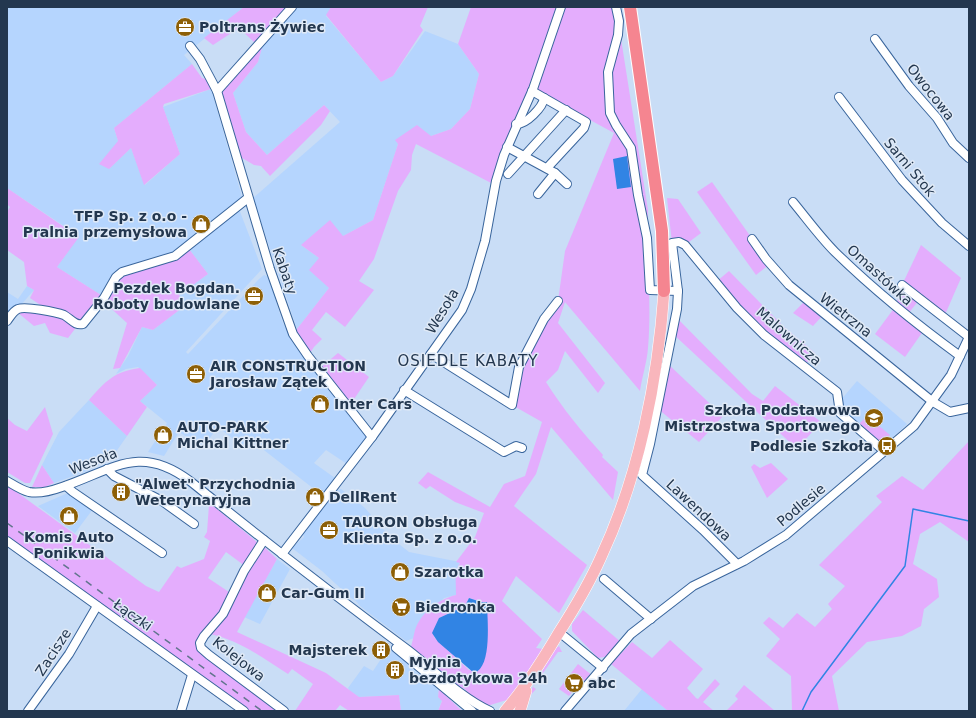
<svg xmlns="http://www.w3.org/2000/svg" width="976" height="718" font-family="'DejaVu Sans',sans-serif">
<rect width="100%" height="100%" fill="#c9ddf6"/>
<!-- built -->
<g fill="#b5d5fe">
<path d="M7 7H244L184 55 192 64 114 128 118 141 109 169 131 148 145 185 180 154 163 107 211 89 242 197 234 206 176 253 117 271 110 277 101 295 57 267 79 236 7 188Z"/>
<path d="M292 7H331L326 16 381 82 393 76 425 31 458 44 479 74 470 109 451 129 431 136 398 144 373 220 343 236 301 245 319 258 329 288 297 329 253 198 340 122 324 105 267 155 246 132 233 93 258 62 265 37Z"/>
<path d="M239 209 262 269 186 352 188 354 259 279 264 275 269 277 282 321 292 341 352 419 372 437 347 464 326 450 314 463 335 478 323 496 260 447 248 439 242 446 218 427 203 447 179 432 164 456 148 452 167 423 140 401 157 385 138 367 126 369 116 374 128 356 142 327 153 330 186 305 179 295 208 274 189 249Z"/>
<path d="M27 286 34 290 7 321V292L18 299Z"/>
<path d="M857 381 907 424 882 447 841 413 840 401Z"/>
<path d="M89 400 127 436 111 459 87 471 54 483 42 465 59 432Z"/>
<path d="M341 489 365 508 390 537 409 552 460 562 457 568 456 579V595L444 598 416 628 414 638 406 641 360 606 356 601 351 598 322 571 292 548 304 537 303 534 336 491Z"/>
<path d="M70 492 93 509 75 533 38 506Z"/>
<path d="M277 559 290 569 260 624 244 617Z"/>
<path d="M389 647 411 664 409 667 439 689 438 697 442 700 438 711H401L399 695 359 697 350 691 348 688 364 666 373 671Z"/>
<path d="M642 689 668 711H624Z"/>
</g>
<!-- green -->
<g fill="#e4adfd" fill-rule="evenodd">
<path d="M244 7H292L265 37 258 62 233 93 246 132 267 155 324 105 330 111 321 125 270 176 261 166 254 165 237 155 217 91 264 37 254 42 239 28 213 45 204 38Z"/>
<path d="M331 7H428L420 26 423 30 393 76 381 82 326 15Z"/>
<path d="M471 7H616L648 210C646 256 652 302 648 348 647 362 642 377 640 391L565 302 558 323 605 383 598 393 565 351 558 370 546 382C563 409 582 432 603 455L602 457 618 472 613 500 551 427 536 474 514 506 587 565 559 613 516 576 502 601 542 639 536 648 543 649 510 699 487 706 474 703 465 689 446 680 409 652C412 645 413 638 415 630 421 612 439 599 456 595 456 583 454 573 460 563L456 562 475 537 484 513 455 502 430 486 426 489 418 483 428 472 490 507 504 484 525 476 542 422 512 405 519 367 558 301 565 251 614 133 533 89 493 184 416 144 412 155 411 170 398 191 374 259 359 281 374 290 345 327 326 312 312 330 322 339 314 347 308 356 293 334 329 288 309 270 319 258 301 245 330 220 343 236 373 220 398 144 395 140 417 125 431 136 451 129 470 109 479 74 458 44ZM469 598 481 602H487L480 667 478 671 469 670 434 637 439 618 465 606Z"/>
<path d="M192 64 202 78 209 80 211 89 164 104 163 107 180 154 144 185 131 148 109 169 99 164 118 141 114 128Z"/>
<path d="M712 182 770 264 756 275 697 192Z"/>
<path d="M7 188 79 237 57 267 101 295 68 338 50 333 45 323 34 326 17 312 42 306 30 298 34 290 27 286 24 262 7 250V212L10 207 7 204Z"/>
<path d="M667 198 678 199 701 233 685 245 672 243Z"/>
<path d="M921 245 961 278 944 317 902 285Z"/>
<path d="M189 249 208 274 179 295 186 305 153 330 142 327 120 368 113 369 127 323 104 302 121 275 173 261Z"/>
<path d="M729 271 783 326 815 353 805 365 795 361 716 282Z"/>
<path d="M902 287 919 300 908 314 896 305Z"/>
<path d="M806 300 824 314 813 326 793 313Z"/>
<path d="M895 307 924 330 905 357 875 334Z"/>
<path d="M676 317 752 394 763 401 775 386 821 422 797 449 672 333Z"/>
<path d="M338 353 369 377 350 405 319 369Z"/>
<path d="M667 363 723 416 699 442 658 409Z"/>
<path d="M140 368 157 385 140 401 147 407 127 436 89 400C106 381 113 372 140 368Z"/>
<path d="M45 407 53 434 30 483H25L7 472V418L15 425 27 431Z"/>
<path d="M867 416 890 435 881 445 858 425Z"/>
<path d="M969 441V542L940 522 920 534 913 564 937 579 939 597 924 609 921 626 902 636 867 642 832 676 839 711H792L791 676 766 656 780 639 763 623 769 617 783 628 797 613 815 627 832 609 828 604 845 586 819 565 882 502 876 496 902 476 923 490Z"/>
<path d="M771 463 788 479 767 498 751 467 754 464 760 468Z"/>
<path d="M42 465 54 483 45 487H32Z"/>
<path d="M7 485 146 586 159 592 177 566 181 568 204 559 210 541 204 537 207 532 209 505 211 504 258 543 245 566 226 552 208 578 232 594 261 544 277 559 237 632 326 673 359 697 399 695 401 711H349L340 705 335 711H295L313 684 292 669 288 674C263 658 239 640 210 634L204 643V647L288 711H244L7 540Z"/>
<path d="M583 610 622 643 610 656 598 658 572 631V624Z"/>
<path d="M670 640 703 669 687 688 696 698 698 699 715 679 720 684 703 702 714 711H668L611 664 632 642 652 658Z"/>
<path d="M559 646 562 652H558L533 687 536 689 529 697H527L555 649Z"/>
<path d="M578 664 593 676 587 683 577 676 567 688 572 692 569 696 559 689Z"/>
<path d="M744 685 775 711H726L738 699 735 696Z"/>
<path d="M439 689 462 711H438L442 701 438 697Z"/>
</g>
<!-- water -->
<g fill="#3184e4">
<path d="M627 156 631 187 617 189 613 159Z"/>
<path d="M469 598 481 602H487C487 618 493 667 474 673L438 642 432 633 439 618 465 606Z"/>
</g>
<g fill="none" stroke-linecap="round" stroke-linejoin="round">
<!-- stream -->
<path stroke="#3184e4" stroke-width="1.5" d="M802 711 811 692 905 566 913 509 969 521"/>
<!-- minor casing -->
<g stroke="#39659c" stroke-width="10">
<g id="minor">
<path d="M616 7 619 21 618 35 608 72 610 113 616 125 631 148 638 195 647 238 650 290 678 291"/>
<path d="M875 39 909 86 937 118 953 143 969 158"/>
<path d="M190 46 200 59 217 91 270 269 293 334 308 356 372 437"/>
<path d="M217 91 292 7"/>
<path d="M532 91 586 122 584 128 547 168"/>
<path d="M839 97 902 180 942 223 969 246"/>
<path d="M516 124C526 125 543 107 544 98"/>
<path d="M507 147 555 173 567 184"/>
<path d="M508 174 566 110"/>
<path d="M538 194 555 173"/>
<path d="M793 202C807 219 820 237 835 252 874 290 916 324 960 356"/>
<path d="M752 239 766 259 789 285 933 402 950 412 969 408"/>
<path d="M902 285 969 337"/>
<path d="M7 321C10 317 13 311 18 309 25 306 56 312 64 315 71 319 75 326 83 324L104 298 116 277 122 272 175 256 248 198"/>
<path d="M431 354 512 405 519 367 544 319 558 301"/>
<path d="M404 390 504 452 516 446 522 448"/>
<path d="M107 469 114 476 162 501 194 524"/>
<path d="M7 481C14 485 21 490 29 492 40 494 51 491 62 487 113 470 139 443 190 481 262 539 334 595 408 650 434 670 461 698 490 711"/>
<path d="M66 486 73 492 162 553"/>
<path d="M264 540 244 571 223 614 204 636 200 643 201 648 209 655 284 711"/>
<path d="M7 541 244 711"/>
<path d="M282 554 372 437 462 310 471 289 485 241 496 181 504 155 533 89 561 7"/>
<path d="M737 564 703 530 642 475 650 444 677 309 678 291 672 243 679 242 685 245 737 308 764 335 837 392 840 413 884 451"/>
<path d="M604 579 651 619"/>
<path d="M559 632 603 668"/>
<path d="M396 648 472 711"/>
<path d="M28 711 69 654 97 606"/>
<path d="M181 711 192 675"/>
<path d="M565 711 631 634 693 586 744 561 786 535 914 426 951 375 969 337"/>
</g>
</g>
<!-- major casing -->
<g stroke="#fff" stroke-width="12">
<g id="major">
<path d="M505 711C526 687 542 661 558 634 574 609 589 584 601 557 639 476 658 380 664 291"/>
<path d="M520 711 526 691"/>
</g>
</g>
<!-- highway casing -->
<g stroke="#fff" stroke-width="14">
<path id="highway" d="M630 7 662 231 664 291"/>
</g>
<!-- minor -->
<use href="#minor" stroke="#fff" stroke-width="8"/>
<!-- major -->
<use href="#major" stroke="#f9b6bc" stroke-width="11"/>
<!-- highway -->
<use href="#highway" stroke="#f58590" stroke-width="12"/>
<!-- rail -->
<path stroke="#61758d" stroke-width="1.5" stroke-dasharray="7 7" stroke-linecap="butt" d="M7 523 262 711"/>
</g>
<!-- icons -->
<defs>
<g id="office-disc" transform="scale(1)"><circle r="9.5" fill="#8d5f06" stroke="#dfe9f6"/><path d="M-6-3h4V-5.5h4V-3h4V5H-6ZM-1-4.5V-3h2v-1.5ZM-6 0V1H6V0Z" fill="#fff"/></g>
<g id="shop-disc" transform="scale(1)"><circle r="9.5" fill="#8d5f06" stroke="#dfe9f6"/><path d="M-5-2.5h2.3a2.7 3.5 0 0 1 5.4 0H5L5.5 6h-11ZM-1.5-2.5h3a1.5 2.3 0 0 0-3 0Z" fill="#fff"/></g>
<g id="school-disc" transform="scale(1)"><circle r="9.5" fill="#8d5f06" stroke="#dfe9f6"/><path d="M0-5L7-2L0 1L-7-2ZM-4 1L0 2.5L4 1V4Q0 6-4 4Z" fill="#fff"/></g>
<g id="bus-disc" transform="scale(1)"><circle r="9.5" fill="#8d5f06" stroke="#dfe9f6"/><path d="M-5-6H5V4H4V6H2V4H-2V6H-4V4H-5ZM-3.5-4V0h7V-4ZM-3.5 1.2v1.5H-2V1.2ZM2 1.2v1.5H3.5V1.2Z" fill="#fff"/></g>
<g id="building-disc" transform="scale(1)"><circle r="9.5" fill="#8d5f06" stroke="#dfe9f6"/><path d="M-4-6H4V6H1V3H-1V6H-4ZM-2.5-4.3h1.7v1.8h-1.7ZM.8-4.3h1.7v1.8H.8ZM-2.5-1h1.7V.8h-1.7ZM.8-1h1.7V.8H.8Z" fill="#fff"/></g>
<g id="supermarket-disc" transform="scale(1)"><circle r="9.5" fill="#8d5f06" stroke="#dfe9f6"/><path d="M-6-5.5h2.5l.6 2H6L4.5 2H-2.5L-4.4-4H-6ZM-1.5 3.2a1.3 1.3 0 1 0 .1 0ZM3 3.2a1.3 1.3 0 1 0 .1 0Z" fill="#fff"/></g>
</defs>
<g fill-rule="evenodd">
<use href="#office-disc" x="185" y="27"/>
<use href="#shop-disc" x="201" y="224"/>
<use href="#office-disc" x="254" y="296"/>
<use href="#office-disc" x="196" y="374"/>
<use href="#shop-disc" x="320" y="404"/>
<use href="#school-disc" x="874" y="418"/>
<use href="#shop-disc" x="163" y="435"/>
<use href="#bus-disc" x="887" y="446"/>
<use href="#building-disc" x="121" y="492"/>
<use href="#shop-disc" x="315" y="497"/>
<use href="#shop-disc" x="69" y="516"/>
<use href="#office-disc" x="329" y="530"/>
<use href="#shop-disc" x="400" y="572"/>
<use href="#shop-disc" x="267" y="593"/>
<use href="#supermarket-disc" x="401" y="607"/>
<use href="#building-disc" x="381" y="650"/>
<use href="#building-disc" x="395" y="670"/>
<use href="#supermarket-disc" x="574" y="683"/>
</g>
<g text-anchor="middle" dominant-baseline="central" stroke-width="3" stroke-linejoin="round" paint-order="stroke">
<!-- poi labels -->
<g font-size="14" font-weight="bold" fill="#23374f" stroke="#dfe9f6" text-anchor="start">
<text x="199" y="27">Poltrans Żywiec</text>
<text x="187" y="216" text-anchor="end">TFP Sp. z o.o -<tspan x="187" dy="16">Pralnia przemysłowa</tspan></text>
<text x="240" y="288" text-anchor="end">Pezdek Bogdan.<tspan x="240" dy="16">Roboty budowlane</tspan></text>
<text x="210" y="366">AIR CONSTRUCTION<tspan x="210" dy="16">Jarosław Zątek</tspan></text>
<text x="334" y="404">Inter Cars</text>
<text x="860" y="410" text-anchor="end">Szkoła Podstawowa<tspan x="860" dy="16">Mistrzostwa Sportowego</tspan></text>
<text x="177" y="427">AUTO-PARK<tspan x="177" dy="16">Michal Kittner</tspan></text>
<text x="873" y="446" text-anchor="end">Podlesie Szkoła</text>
<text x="135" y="484">"Alwet" Przychodnia<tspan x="135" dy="16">Weterynaryjna</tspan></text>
<text x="329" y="497">DellRent</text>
<text x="343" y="522">TAURON Obsługa<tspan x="343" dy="16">Klienta Sp. z o.o.</tspan></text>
<text x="69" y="537" text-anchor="middle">Komis Auto<tspan x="69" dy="16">Ponikwia</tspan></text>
<text x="414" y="572">Szarotka</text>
<text x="281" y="593">Car-Gum II</text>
<text x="415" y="607">Biedronka</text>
<text x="367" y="650" text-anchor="end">Majsterek</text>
<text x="409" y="662">Myjnia<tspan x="409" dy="16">bezdotykowa 24h</tspan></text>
<text x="588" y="683">abc</text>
</g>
<!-- street labels -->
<g font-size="14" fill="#23374f" stroke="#dfe9f6">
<text transform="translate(931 92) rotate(52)">Owocowa</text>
<text transform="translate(910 167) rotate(50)">Sarni Stok</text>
<text transform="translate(285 271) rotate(71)">Kabaty</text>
<text transform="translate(880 275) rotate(42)">Omastówka</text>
<text transform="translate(442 311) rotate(-59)">Wesoła</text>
<text transform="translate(846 315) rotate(38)">Wietrzna</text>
<text transform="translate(789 336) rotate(41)">Malownicza</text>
<text transform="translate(93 461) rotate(-21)">Wesoła</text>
<text transform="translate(801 505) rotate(-40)">Podlesie</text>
<text transform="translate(699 510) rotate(43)">Lawendowa</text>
<text transform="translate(133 615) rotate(35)">Łączki</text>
<text transform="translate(53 652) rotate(-57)">Zacisze</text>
<text transform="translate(239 659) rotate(38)">Kolejowa</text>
</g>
<!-- neighbourhood labels -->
<g font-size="15" letter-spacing="1" fill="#23374f" stroke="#dfe9f6">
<text x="468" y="361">OSIEDLE KABATY</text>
</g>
</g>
<!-- border -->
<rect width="976" height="718" fill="none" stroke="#23374f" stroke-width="16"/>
</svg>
